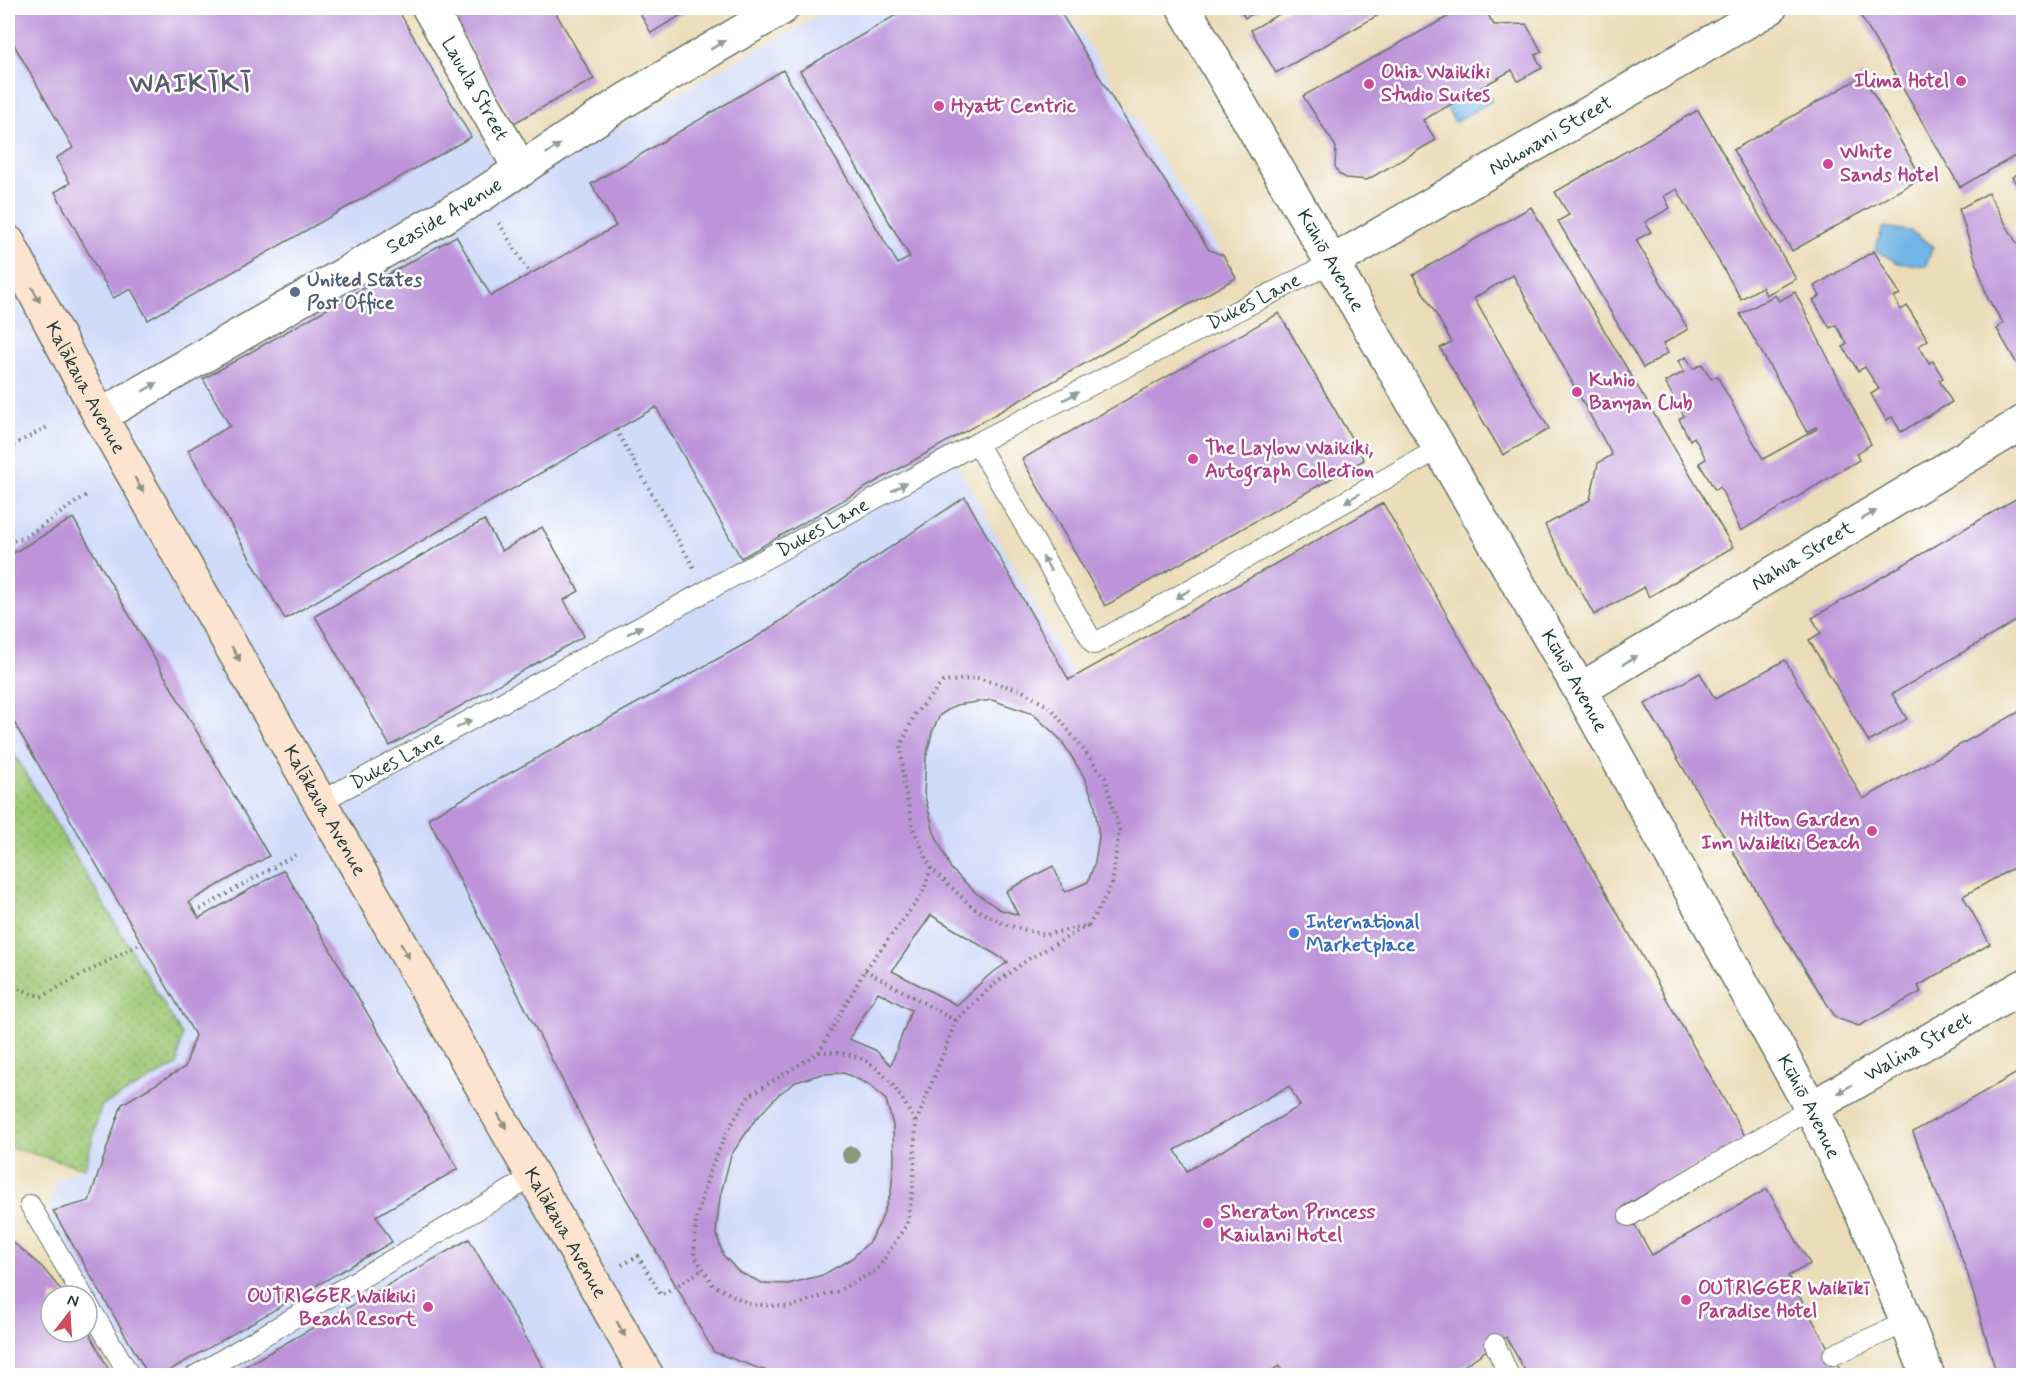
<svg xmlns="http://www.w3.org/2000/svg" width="2031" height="1383" font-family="Mynerve,sans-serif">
<defs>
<pattern id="grass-dots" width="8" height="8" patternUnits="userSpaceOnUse" patternTransform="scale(1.5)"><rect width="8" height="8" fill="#9dc875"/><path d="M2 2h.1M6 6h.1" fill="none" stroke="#7fa461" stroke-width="1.8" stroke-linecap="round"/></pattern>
</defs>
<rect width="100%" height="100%" fill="#fff"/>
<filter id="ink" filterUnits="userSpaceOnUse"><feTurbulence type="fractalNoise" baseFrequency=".0167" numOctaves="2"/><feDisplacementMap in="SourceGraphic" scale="12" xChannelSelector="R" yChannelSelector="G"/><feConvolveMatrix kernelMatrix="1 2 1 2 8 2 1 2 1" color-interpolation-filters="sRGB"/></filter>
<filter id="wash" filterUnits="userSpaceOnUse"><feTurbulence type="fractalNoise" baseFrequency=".008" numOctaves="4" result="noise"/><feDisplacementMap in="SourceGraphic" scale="24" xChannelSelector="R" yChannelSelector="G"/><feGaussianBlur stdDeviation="1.35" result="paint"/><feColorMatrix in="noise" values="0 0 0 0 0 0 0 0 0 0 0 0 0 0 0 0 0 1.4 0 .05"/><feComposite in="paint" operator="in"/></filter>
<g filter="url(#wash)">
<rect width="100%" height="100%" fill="#ebddb9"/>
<!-- built -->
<path fill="#d0daf9" d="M8 8H395L511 185 833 8H1065L1233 272 1174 264 938 429 1064 658 1329 1092 1483 1375H136L47 1224 57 1180 85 1167 101 1106 177 1065 41 801 8 744Z"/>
<!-- grass -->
<path fill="url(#grass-dots)" stroke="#5e8254" stroke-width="1.5" d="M8 744 182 1035 177 1065 101 1106 85 1168 8 1147Z"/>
<!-- water -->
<g fill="#71b4e6" stroke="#48788d" stroke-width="1.5">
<path d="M1481 81 1492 101 1455 122 1443 103Z"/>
<path d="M1883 227 1910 231 1933 246 1926 266 1898 263 1875 250Z"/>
</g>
<g id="blocks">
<!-- building -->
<g fill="#bd94d9" fill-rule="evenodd">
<path d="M8 8H397L471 137 148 320 131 289 113 298 55 192 70 183 56 158 73 148 8 34Z"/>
<path d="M447 8H553L594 79 514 123Z"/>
<path d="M637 8H693L651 33Z"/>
<path d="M908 8H1058L1120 111 1209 250 1223 255 1236 278 741 558 656 407 285 619 188 450 230 426 203 379 456 236 491 296 616 226 591 184 783 70 898 264 910 257 800 71Z"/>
<path d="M1239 8H1264L1245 18Z"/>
<path d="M1290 8H1391L1276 73 1251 30Z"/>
<path d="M1464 8H1484L1494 25 1526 24 1542 52 1535 55 1542 68 1518 81 1512 70 1423 120 1436 140 1367 180 1346 178 1339 174 1335 166 1336 147 1303 96Z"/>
<path d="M1864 8H2024V151L1960 187 1858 11Z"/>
<path d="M1863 76 1922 178 1792 251 1733 150Z"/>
<path d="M1698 110 1796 279 1766 295 1762 287 1741 299 1677 189 1664 196 1670 208 1645 222 1651 232 1636 240 1688 329 1663 344 1668 353 1643 368 1558 221 1569 215 1555 192Z"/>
<path d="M2024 170V197L2012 177Z"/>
<path d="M1988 193 2024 256V367L2020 369 1997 329 2003 323 1988 299 1959 209Z"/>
<path d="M1531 207 1733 547 1649 597 1644 587 1594 615 1545 525 1590 500 1598 463 1612 455 1513 275 1474 298 1549 429 1503 455 1440 348 1452 342 1413 275Z"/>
<path d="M1874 251 1900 294 1894 297 1901 310 1907 306 1928 340 1919 346 1929 363 1933 361 1943 378 1939 380 1952 402 1901 432 1892 417 1886 420 1871 394 1879 389 1865 367 1858 371 1843 347 1847 344 1836 325 1830 328 1813 300 1820 296 1814 286Z"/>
<path d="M1795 292 1871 444 1856 454 1859 460 1741 531 1720 487 1715 490 1699 463 1706 459 1694 437 1690 440 1679 419 1684 416 1665 382 1684 372 1678 361 1686 357 1693 369 1702 364 1711 379 1717 376 1763 459 1817 429 1816 427 1807 432 1740 314 1775 295 1779 301Z"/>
<path d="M1279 313 1364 460 1105 606 1022 459Z"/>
<path d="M2024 494V622L2021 618 1892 694 1907 719 1869 742 1809 640 1821 633 1812 618Z"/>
<path d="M965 497 1069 680 1383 503 1746 1138 1624 1206 1652 1255 1767 1189 1810 1264 1788 1276 1844 1376H1528L1506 1337 1455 1372 1457 1376H1285L1279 1366 1263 1376H780L714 1352 596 1146 428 818 752 640ZM992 700 1033 714 1061 740 1083 775 1094 801 1099 837 1095 862 1088 882 1065 892 1053 866 1006 891 1018 915 999 909 976 893 951 869 934 832 924 793 926 758 932 732 940 715 956 705ZM931 915 1008 962 988 976 957 1005 892 971ZM878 992 911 1010 891 1065 875 1050 849 1039ZM844 1073 868 1084 886 1100 893 1125 894 1163 891 1192 880 1223 869 1242 851 1259 823 1275 788 1284 762 1283 739 1272 723 1255 716 1232 720 1197 731 1155 755 1120 779 1094 796 1082 822 1074ZM1289 1086 1300 1106 1187 1171 1175 1150Z"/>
<path d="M73 518 269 856 189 902 199 918 284 870 458 1169 376 1216 392 1242 160 1376H149L53 1211 89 1201 122 1104 185 1067 195 1035 8 712V556Z"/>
<path d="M484 520 502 551 542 527 579 591 564 600 584 636 390 746 315 616Z"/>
<path d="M1785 660 1863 799 2024 709V862L1963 896 1990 944 1918 986 1921 992 1859 1026 1836 1018 1778 927 1645 704 1700 673 1715 699Z"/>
<path d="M2024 1069V1376H1997L1968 1275 1913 1132Z"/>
<path d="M8 1238 42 1267 66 1296H51V1332H87V1328L112 1376H8Z"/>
<path d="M469 1239 548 1376H228Z"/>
</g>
</g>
</g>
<g filter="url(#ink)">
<use href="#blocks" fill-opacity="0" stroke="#667563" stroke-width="1.5"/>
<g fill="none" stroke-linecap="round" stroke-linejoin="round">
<!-- service casing -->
<g stroke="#667563" stroke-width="22">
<g id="service">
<path d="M977 443 1094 644 1440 448"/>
<path d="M320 802 977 443 1331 263"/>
<path d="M30 1205 83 1296"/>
<path d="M1629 1216 1811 1108"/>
<path d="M87 1303 130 1376"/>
<path d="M1495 1344 1509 1376"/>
<path d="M1833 1355 1907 1322"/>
<path d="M195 1376 534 1176"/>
</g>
</g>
<!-- minor casing -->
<g stroke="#667563" stroke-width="36">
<g id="minor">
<path id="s1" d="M429 8 521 170"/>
<path id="s2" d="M1331 263 1770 8"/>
<path id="s3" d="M100 416 481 195 624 101 782 8"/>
<path id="s4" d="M1580 690 2024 422"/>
<path id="s5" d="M1811 1108 2024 986"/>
</g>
</g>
<!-- tertiary casing -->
<g stroke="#667563" stroke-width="36">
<g id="tertiary">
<path id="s6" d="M1184 8 1580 690 1811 1108 1871 1232 1928 1376"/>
</g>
</g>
<!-- secondary casing -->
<g stroke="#667563" stroke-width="36">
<g id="secondary">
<path id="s7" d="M8 242 100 416 647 1376"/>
</g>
</g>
<!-- path -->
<g stroke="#667563" stroke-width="4" stroke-dasharray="1.5 4.5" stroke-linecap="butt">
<path d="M499 223 530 274"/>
<path d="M616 430 694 568"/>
<path d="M8 448 49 426"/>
<path d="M8 542 24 538 88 494"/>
<path d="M977 678 1021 690 1052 709 1105 778 1119 830 1112 885 1089 925 1045 935 1004 924 973 908 931 868 913 828 904 785 901 745 915 714 943 682Z"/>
<path d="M931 868 922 895 865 970 819 1052 749 1096 729 1128 710 1170 696 1220 694 1255 713 1285 750 1304 790 1307 838 1291 877 1270 907 1224 913 1189 916 1123 956 1021 990 988 1027 960 1089 925"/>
<path d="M195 912 295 855"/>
<path d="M865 970 956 1021"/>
<path d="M8 984 41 997 141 943"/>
<path d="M819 1052C876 1051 891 1079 916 1123"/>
<path d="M622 1265 638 1256 661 1295 704 1269"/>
</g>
<!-- service -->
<use href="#service" stroke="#fff" stroke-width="20"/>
<!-- minor -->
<use href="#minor" stroke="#fff" stroke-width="33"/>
<!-- tertiary -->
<use href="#tertiary" stroke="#fff" stroke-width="33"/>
<!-- secondary -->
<use href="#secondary" stroke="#fde4d0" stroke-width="33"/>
</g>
<!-- trees -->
<circle fill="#8c9879" cx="851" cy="1155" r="9"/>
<!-- one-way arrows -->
<defs><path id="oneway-solid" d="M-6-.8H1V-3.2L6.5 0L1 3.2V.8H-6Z" transform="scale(1.5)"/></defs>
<g fill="#8f9e9a">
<use href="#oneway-solid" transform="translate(718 45) rotate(-31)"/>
<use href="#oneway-solid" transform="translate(553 149) rotate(-34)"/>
<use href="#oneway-solid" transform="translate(150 387) rotate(-30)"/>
<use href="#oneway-solid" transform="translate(1071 396) rotate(-27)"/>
<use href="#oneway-solid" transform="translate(899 487) rotate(-29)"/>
<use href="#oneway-solid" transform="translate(1352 498) rotate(150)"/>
<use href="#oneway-solid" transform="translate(1869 515) rotate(-31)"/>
<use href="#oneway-solid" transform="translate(1047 564) rotate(-120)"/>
<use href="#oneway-solid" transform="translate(1183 594) rotate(150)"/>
<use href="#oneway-solid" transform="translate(635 630) rotate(-29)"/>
<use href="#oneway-solid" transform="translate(1630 660) rotate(-31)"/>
<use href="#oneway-solid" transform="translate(464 724) rotate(-29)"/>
<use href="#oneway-solid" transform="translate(1845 1089) rotate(149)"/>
</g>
<g fill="#8e9082">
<use href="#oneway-solid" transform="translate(36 295) rotate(62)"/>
<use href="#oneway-solid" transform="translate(139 485) rotate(60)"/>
<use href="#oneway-solid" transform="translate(236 654) rotate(60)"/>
<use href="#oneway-solid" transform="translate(405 951) rotate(60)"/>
<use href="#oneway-solid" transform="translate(502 1121) rotate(60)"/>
<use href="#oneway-solid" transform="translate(621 1329) rotate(61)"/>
</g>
</g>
<!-- markers -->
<g fill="#d1479c" stroke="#fff" stroke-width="2">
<circle cx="1961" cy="81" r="6"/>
<circle cx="1369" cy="84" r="6"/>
<circle cx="939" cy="106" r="6"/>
<circle cx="1828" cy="164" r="6"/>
<circle cx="1577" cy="392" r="6"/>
<circle cx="1193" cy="459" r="6"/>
<circle cx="1872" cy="831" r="6"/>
<circle cx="1208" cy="1223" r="6"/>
<circle cx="1686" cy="1300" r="6"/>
<circle cx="428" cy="1307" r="6"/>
</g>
<circle fill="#5c6f8a" stroke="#fff" stroke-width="2" cx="295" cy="292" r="6"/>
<circle fill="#3f7fe0" stroke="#fff" stroke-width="2" cx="1294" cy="933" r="6"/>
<g text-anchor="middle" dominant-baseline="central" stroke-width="5" stroke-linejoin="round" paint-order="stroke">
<!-- hotel labels -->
<g font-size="20" font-weight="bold" fill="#b23c85" stroke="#fff" text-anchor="start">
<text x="1381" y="72">Ohia Waikiki<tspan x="1381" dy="23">Studio Suites</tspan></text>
<text x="1949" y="81" text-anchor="end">Ilima Hotel</text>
<text x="951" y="106">Hyatt Centric</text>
<text x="1840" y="152">White<tspan x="1840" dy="23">Sands Hotel</tspan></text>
<text x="1589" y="380">Kuhio<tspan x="1589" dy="23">Banyan Club</tspan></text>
<text x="1205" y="448">The Laylow Waikiki,<tspan x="1205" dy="23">Autograph Collection</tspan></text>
<text x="1860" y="820" text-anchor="end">Hilton Garden<tspan x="1860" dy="23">Inn Waikiki Beach</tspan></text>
<text x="1220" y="1212">Sheraton Princess<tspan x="1220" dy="23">Kaiulani Hotel</tspan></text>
<text x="1698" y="1288">OUTRIGGER Waikīkī<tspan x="1698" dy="23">Paradise Hotel</tspan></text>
<text x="416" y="1296" text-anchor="end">OUTRIGGER Waikiki<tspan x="416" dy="23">Beach Resort</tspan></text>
</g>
<!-- street labels -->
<g font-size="20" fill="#1f3d34" stroke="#fff">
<text stroke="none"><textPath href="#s1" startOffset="93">Lauula Street</textPath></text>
<text stroke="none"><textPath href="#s2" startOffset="254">Nohonani Street</textPath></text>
<text stroke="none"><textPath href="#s3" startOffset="398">Seaside Avenue</textPath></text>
<text stroke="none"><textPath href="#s6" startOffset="292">Kūhiō Avenue</textPath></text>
<text transform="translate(1254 302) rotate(-27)">Dukes Lane</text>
<text stroke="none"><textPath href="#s7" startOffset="165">Kalākaua Avenue</textPath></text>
<text transform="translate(823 528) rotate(-29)">Dukes Lane</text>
<text stroke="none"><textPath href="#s4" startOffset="260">Nahua Street</textPath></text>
<text stroke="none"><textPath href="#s6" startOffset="778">Kūhiō Avenue</textPath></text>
<text transform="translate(397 761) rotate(-28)">Dukes Lane</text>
<text stroke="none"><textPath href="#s7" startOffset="651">Kalākaua Avenue</textPath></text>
<text stroke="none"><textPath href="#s5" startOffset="123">Walina Street</textPath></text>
<text stroke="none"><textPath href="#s6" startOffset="1264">Kūhiō Avenue</textPath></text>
<text stroke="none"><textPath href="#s7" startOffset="1137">Kalākaua Avenue</textPath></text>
</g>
<!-- service labels -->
<g font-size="20" font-weight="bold" fill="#4e5e75" stroke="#fff" text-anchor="start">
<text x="307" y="280">United States<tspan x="307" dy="23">Post Office</tspan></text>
</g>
<!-- shop labels -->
<g font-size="20" font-weight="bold" fill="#366cbe" stroke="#fff" text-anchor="start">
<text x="1306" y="922">International<tspan x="1306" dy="23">Marketplace</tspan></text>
</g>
<!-- district labels -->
<g font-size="26" font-weight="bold" letter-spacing="1.5" fill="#565b6e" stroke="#fff">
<text x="191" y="85">WAIKĪKĪ</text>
</g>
</g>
<!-- margin -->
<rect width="2031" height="1383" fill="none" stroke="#fff" stroke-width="30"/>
<!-- north arrow -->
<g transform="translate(69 1314) rotate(17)"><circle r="28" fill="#ffffff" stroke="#a5b1ae" stroke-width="1.5"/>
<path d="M0-4.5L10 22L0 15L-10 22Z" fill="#d1495b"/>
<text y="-9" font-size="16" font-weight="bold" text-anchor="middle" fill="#1f3d34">N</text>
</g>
</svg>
